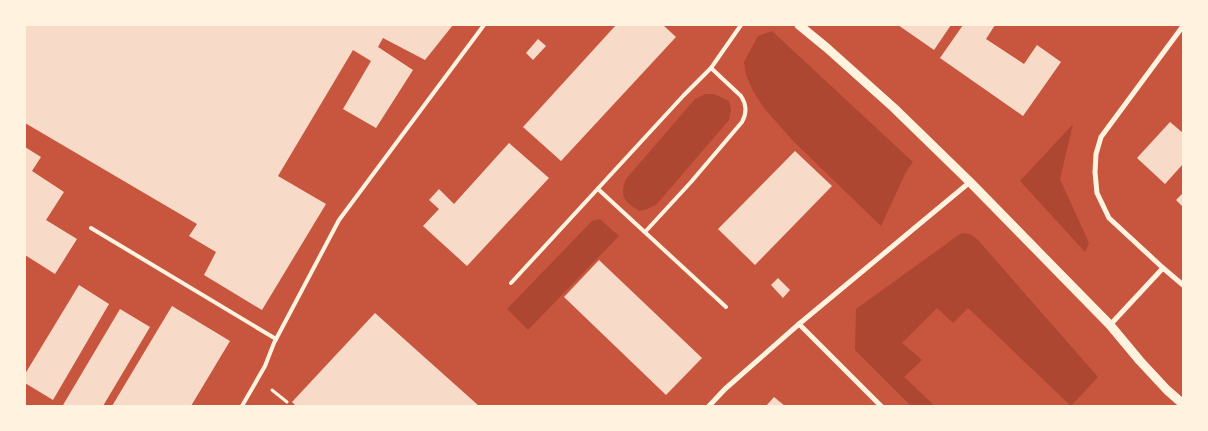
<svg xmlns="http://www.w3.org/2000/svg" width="1208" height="431" font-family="'Golos Text',sans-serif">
<rect width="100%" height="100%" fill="#c8553d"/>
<!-- green -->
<g fill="#ae4732">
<path d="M772 31 913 162 906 172 881 226 794 142 764 108 753 91 746 75 744 62 758 36Z"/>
<path d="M705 94H714L729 101 731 110 729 120 656 205 647 209 640 211C625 203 619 196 626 179L695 99Z"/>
<path d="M1073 124 1060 179 1089 243 1085 252 1020 181Z"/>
<path d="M599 219 601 220 619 236 528 330 507 309 592 221Z"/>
<path d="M964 233 970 234 978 240 1098 377 1071 406 968 308 953 323 937 308 902 343 922 360 904 377 935 406H911L855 350 856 309 960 234Z"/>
</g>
<!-- building -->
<g fill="#f7dbc8">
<path d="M25 25H453L425 60 383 38 378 47 413 70 376 128 343 109 371 61 353 50 278 176 326 204 262 310 204 275 216 252 189 236 197 224 25 123Z"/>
<path d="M616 25H663L676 37 561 161 523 127Z"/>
<path d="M898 25H951L934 50Z"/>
<path d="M963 25H995L986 39 1024 64 1037 45 1061 62 1023 116 940 58Z"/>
<path d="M538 39 546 46 533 60 526 53Z"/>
<path d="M1170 122 1183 133V164L1165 184 1137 158Z"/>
<path d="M509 143 549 178 467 266 423 226 439 209 429 200 439 189 454 204Z"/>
<path d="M25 147 41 157 32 171 64 192 46 220 77 239 55 274 25 255Z"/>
<path d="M795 151 832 186 755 265 718 229Z"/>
<path d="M1183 193V207L1176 200Z"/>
<path d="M599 260 702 358 666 395 564 297Z"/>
<path d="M778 278 790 290 783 298 771 285Z"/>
<path d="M79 285 109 304 53 400 25 383V374Z"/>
<path d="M172 306 230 341 191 406H112Z"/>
<path d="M120 309 150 327 103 406H64L63 405Z"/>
<path d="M375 313 479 406H296L292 402Z"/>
<path d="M774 397 785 406H766Z"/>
</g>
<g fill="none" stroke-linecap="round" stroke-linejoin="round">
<!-- path -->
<path stroke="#fff3e0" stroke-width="3" d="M272 390 287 402"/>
<!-- service -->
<g stroke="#fff3e0" stroke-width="4">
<path d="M598 189 726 307"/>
<path d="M91 228 276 339"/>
<path d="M645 232 691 182 742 122C747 113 747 105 741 96L711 68"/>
<path d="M511 283 684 95 711 68 741 25"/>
<path d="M242 406 265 366 274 343 339 220 484 25"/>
</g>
<!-- minor -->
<g stroke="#fff3e0" stroke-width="5">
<path d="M1163 268 1183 285"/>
<path d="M799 324 881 406"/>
<path d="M1110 325 1163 268 1109 218 1097 193 1095 172 1096 154 1101 137 1183 26"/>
<path d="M709 406 725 389 799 324 970 182"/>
</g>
<!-- tertiary -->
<path stroke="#fff3e0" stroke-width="9" d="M799 25 827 48 894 108 970 182 1110 325 1140 361 1167 390 1183 404"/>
</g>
<!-- border -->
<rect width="1208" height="431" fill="none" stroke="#fff3e0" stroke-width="52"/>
</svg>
